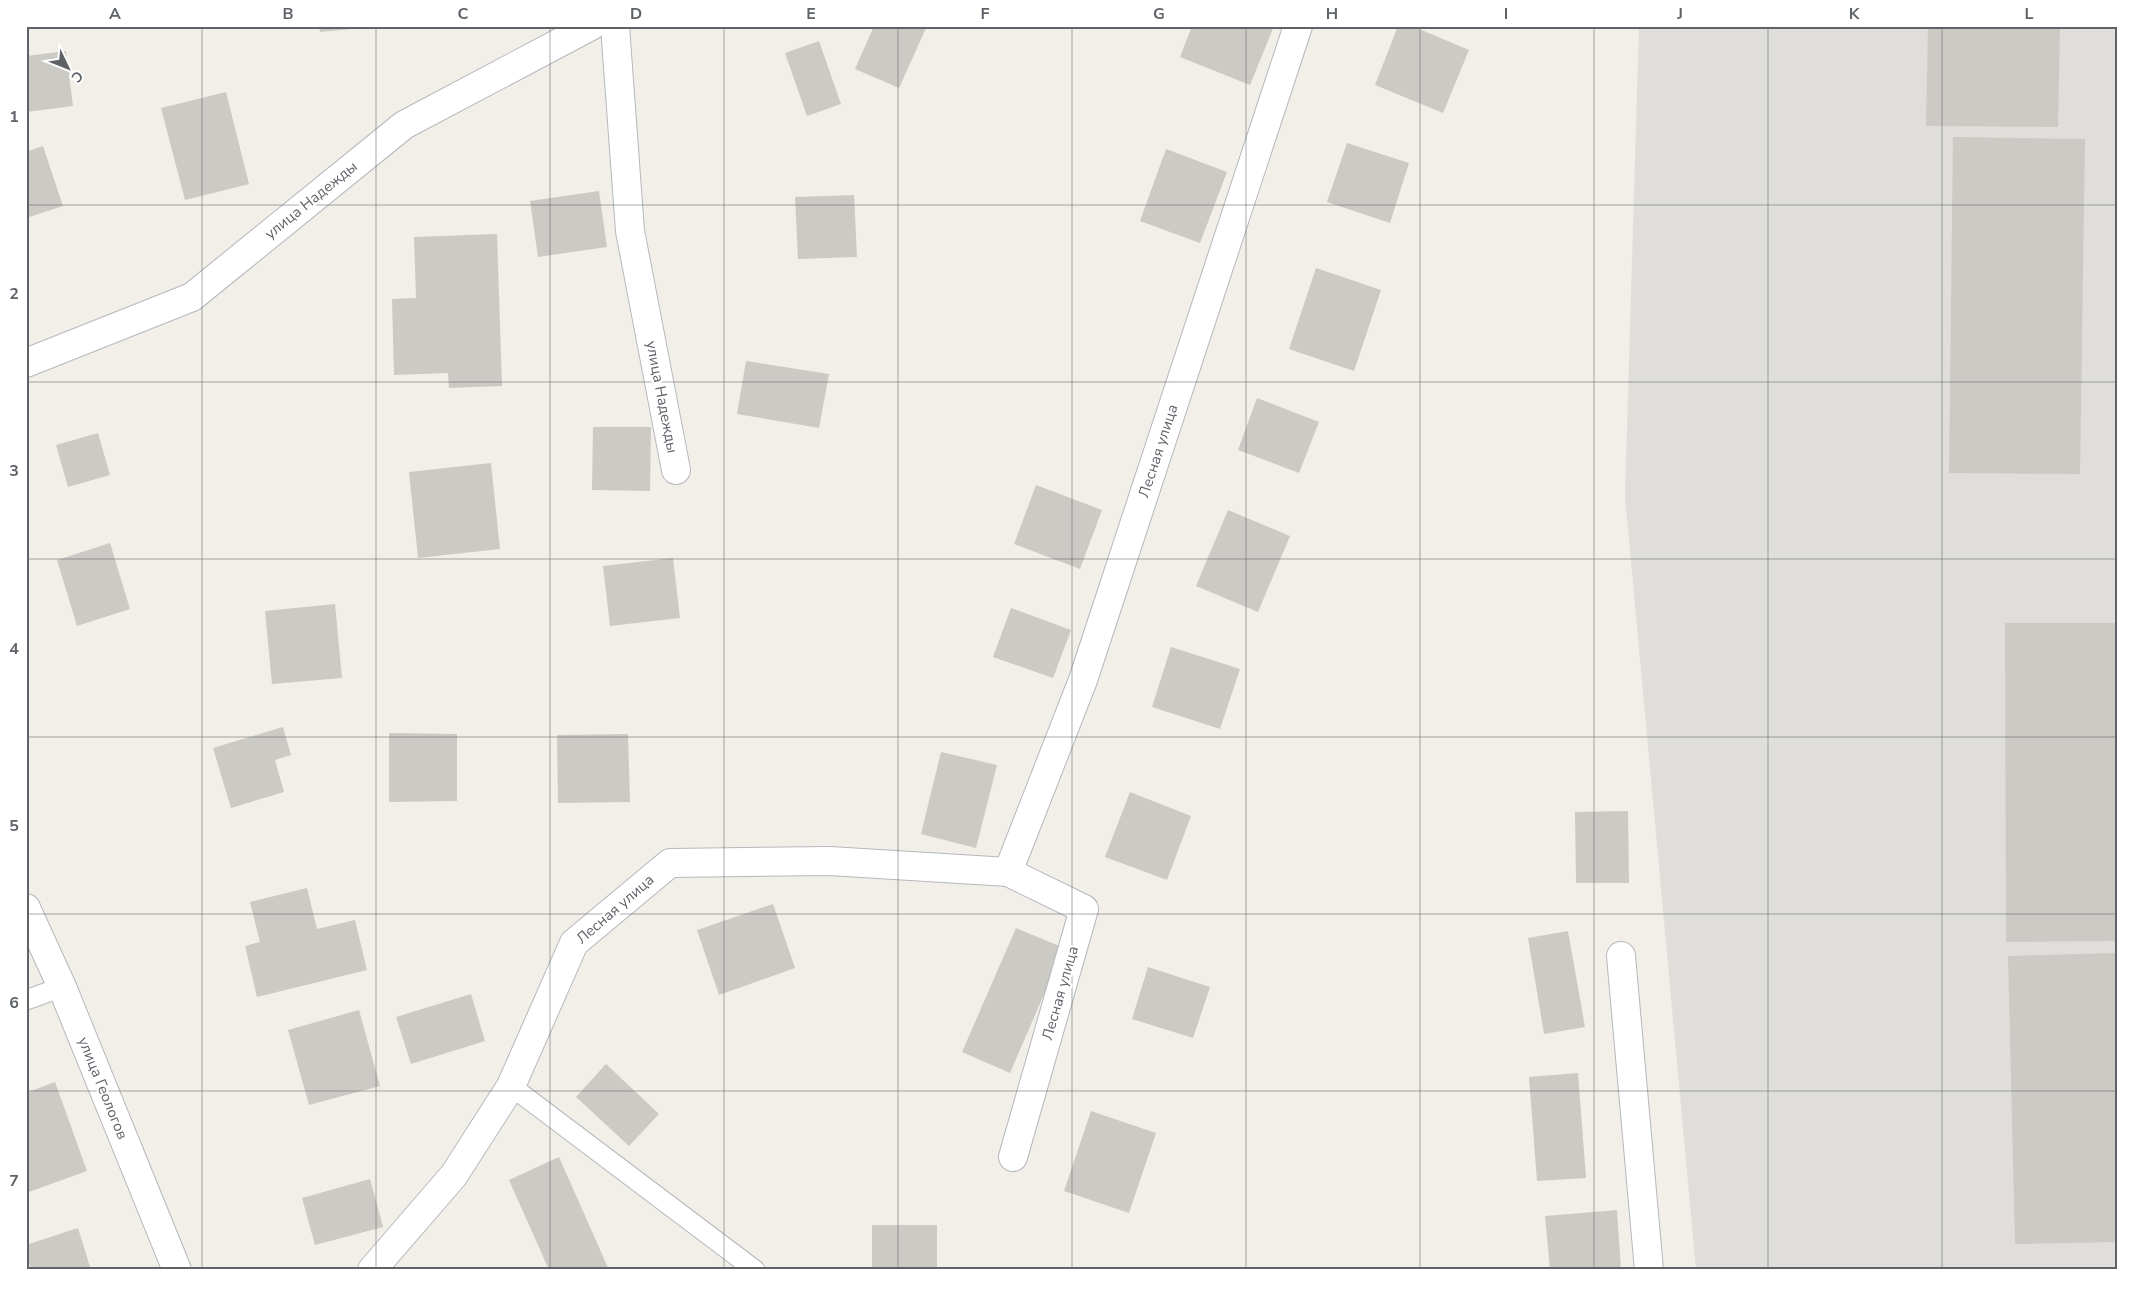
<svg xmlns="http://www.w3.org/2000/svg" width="2143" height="1296" font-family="'Nunito Sans',sans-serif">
<rect width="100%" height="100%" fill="#f1efe8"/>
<!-- industrial -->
<path fill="#e0deda" d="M1639 26H2117V1270H1696L1625 496Z"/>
<!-- building -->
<g fill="#cccac5">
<path d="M319 26H361V28L320 32Z"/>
<path d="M874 26H927L899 88 855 69Z"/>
<path d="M1192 26H1274L1250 85 1180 57Z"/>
<path d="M1398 26H1412L1469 50 1443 113 1375 85Z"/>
<path d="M1928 26H2060L2058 127 1926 126Z"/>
<path d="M819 41 841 104 807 116 785 53Z"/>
<path d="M66 51 73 106 26 112V56Z"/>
<path d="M226 92 249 184 185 200 161 108Z"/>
<path d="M1953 137 2085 139 2080 474 1949 473Z"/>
<path d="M1347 143 1409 163 1390 223 1327 202Z"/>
<path d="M43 146 63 206 26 218V152Z"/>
<path d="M1166 149 1227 172 1200 243 1140 221Z"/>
<path d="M599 191 607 247 538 257 530 201Z"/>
<path d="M854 195 857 257 798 259 795 197Z"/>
<path d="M497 234 502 386 449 388 448 373 394 375 392 299 416 298 414 237Z"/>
<path d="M1316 268 1381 290 1354 371 1289 349Z"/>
<path d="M746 361 829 374 819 428 737 414Z"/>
<path d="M1257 398 1319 422 1299 473 1238 450Z"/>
<path d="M593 427H651L650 491 592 490Z"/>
<path d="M98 433 110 475 68 487 56 445Z"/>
<path d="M491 463 500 549 418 558 409 472Z"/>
<path d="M1036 485 1102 510 1080 569 1014 544Z"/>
<path d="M1228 510 1290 536 1258 612 1196 586Z"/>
<path d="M110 543 130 609 77 626 57 560Z"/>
<path d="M673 558 680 618 610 626 603 566Z"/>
<path d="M335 604 342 678 272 684 265 611Z"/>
<path d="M1011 608 1071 630 1053 678 993 657Z"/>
<path d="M2005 623H2117V941L2006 942Z"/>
<path d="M1171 647 1240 669 1220 729 1152 707Z"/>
<path d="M283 727 291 755 275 760 284 792 231 808 213 748Z"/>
<path d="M389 733 457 734V801L389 802Z"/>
<path d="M628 734 630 802 558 803 557 735Z"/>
<path d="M941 752 997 765 976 848 921 834Z"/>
<path d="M1130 792 1191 816 1167 880 1105 857Z"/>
<path d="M1628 811 1629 883H1576L1575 812Z"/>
<path d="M307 888 317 929 355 920 367 970 257 997 245 946 260 942 250 902Z"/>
<path d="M773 904 795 968 719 995 697 930Z"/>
<path d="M1016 928 1064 948 1010 1073 962 1052Z"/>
<path d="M1568 931 1585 1027 1544 1034 1528 938Z"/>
<path d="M2117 953V1242L2015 1244 2008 956Z"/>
<path d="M1148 967 1210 987 1193 1038 1132 1019Z"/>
<path d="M471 994 485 1041 411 1064 396 1017Z"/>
<path d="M359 1010 380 1086 309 1105 288 1030Z"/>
<path d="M606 1064 659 1114 629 1146 576 1097Z"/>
<path d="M1578 1073 1586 1178 1537 1181 1529 1077Z"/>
<path d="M55 1082 87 1171 26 1193V1093Z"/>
<path d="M1091 1111 1156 1133 1129 1213 1064 1191Z"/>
<path d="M559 1157 609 1270H549L509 1180Z"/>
<path d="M370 1179 383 1227 315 1245 302 1198Z"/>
<path d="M1617 1210 1621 1270H1550L1545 1216Z"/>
<rect x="872" y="1225" width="65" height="45"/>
<path d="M78 1228 91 1270H31L26 1253V1245Z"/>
</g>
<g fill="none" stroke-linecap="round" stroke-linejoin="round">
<!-- service casing -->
<g stroke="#b5b8bc" stroke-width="21">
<g id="service">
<path d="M26 1000 62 987"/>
<path d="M511 1086 755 1270"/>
</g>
</g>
<!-- minor casing -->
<g stroke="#b5b8bc" stroke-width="30">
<g id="minor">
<path d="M615 26 630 231 676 470"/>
<path d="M26 363 192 297 404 125 591 26"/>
<path d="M1621 956 1649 1270"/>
<path d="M1013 1157 1084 909 1008 872 1083 680 1298 26"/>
<path d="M372 1270 454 1175 511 1086 574 943 670 863 830 861 1008 872"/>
</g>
</g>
<!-- tertiary casing -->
<g stroke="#b5b8bc" stroke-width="30">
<path id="tertiary" d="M26 908 62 987 177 1270"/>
</g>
<!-- service -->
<use href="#service" stroke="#fff" stroke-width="19"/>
<!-- minor -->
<use href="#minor" stroke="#fff" stroke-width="28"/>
<!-- tertiary -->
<use href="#tertiary" stroke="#fff" stroke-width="28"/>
</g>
<!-- grid -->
<path fill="none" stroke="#5f6368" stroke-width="1" stroke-opacity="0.55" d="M202 26V1270M376 26V1270M550 26V1270M724 26V1270M898 26V1270M1072 26V1270M1246 26V1270M1420 26V1270M1594 26V1270M1768 26V1270M1942 26V1270M26 205H2117M26 382H2117M26 559H2117M26 737H2117M26 914H2117M26 1091H2117"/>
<g text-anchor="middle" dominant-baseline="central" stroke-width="4.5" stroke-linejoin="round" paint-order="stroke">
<!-- street labels -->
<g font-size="15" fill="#5f6368" stroke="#fff">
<text transform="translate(311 200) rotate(-39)">улица Надежды</text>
<text transform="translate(662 397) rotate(79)">улица Надежды</text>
<text transform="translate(1158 451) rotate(-72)">Лесная улица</text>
<text transform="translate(615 909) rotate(-41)">Лесная улица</text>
<text transform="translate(1060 993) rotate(-74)">Лесная улица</text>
<text transform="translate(103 1088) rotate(68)">улица Геологов</text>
</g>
</g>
<!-- border -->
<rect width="2143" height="1296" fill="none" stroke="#ffffff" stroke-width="55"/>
<!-- north arrow -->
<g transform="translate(68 68) rotate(133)" stroke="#ffffff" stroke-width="4" paint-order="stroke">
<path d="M0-4L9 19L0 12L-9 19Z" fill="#5f6368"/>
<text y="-8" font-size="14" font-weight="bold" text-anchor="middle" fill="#5f6368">С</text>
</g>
<rect x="28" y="28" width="2088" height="1240" fill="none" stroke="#5f6368" stroke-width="2"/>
<g font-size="16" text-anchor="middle" font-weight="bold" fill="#5f6368">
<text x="115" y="19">A</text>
<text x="288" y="19">B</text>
<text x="463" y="19">C</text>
<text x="636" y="19">D</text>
<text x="811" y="19">E</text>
<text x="985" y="19">F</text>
<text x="1159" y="19">G</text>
<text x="1332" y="19">H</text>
<text x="1506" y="19">I</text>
<text x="1680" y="19">J</text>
<text x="1854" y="19">K</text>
<text x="2029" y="19">L</text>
<text x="14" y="122">1</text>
<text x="14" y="299">2</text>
<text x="14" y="476">3</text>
<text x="14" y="654">4</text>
<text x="14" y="831">5</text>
<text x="14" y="1008">6</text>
<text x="14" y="1186">7</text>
</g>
</svg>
